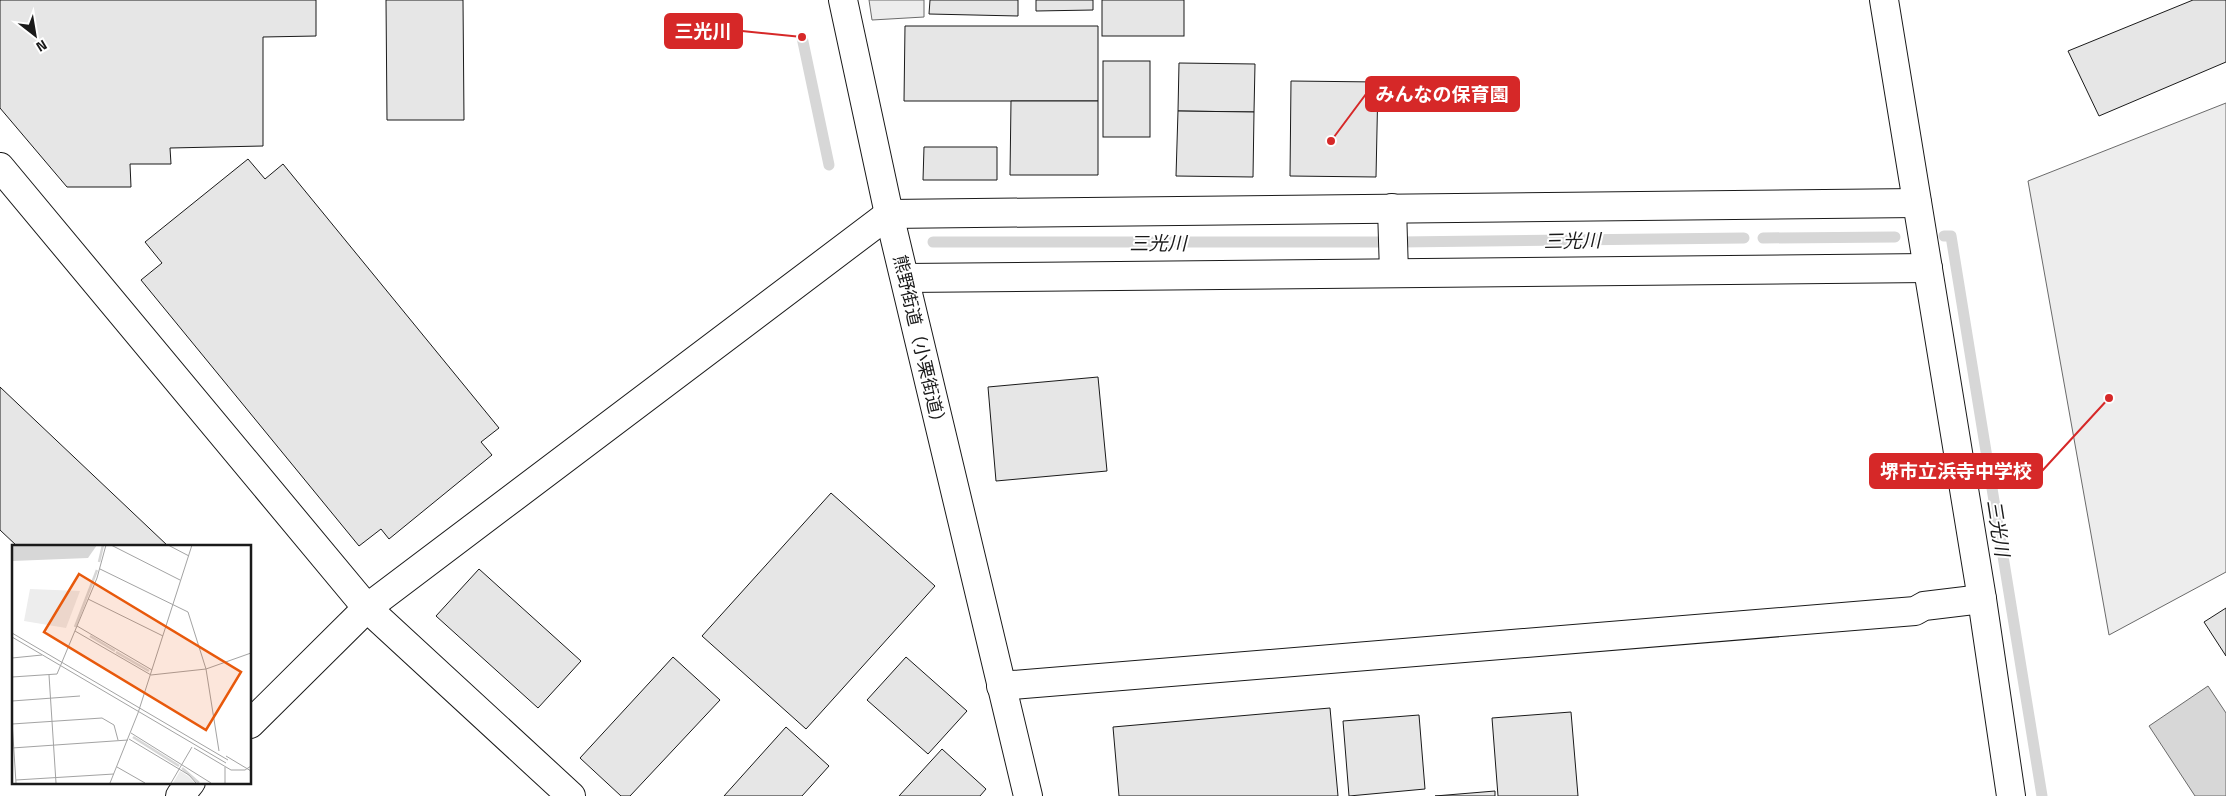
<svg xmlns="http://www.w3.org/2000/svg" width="2226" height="796" font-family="'Titillium Web','Noto Sans JP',sans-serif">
<rect width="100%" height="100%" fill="#fff"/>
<!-- built -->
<g fill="#ededed" stroke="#6a6a6a">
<path d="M869 0H924V17L872 20Z"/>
<path d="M2226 103V572L2109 635 2028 181Z"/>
</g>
<!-- water -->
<path fill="#d7d7d7" stroke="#6a6a6a" d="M2208 686 2226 713V796H2195L2149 726Z"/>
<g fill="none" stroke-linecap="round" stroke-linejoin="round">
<!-- stream -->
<g stroke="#d7d7d7" stroke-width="11">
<path d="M802 37 829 165"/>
<path d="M1944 236H1951L2042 796"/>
<path d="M1763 238 1895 237"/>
<path d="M933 242H1382"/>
<path d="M1400 242 1744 238"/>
</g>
</g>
<!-- building -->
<g fill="#e6e6e6" stroke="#1a1a1a">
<path d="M0 0H316V36L263 37V146L170 148 171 164H130L131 187H67L0 108Z"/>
<path d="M386 0H463L464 120H387Z"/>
<path d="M930 0H1018V16L929 14Z"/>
<path d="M1036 0H1093V10L1036 11Z"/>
<rect x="1102" y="0" width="82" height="36"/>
<path d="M2193 0H2226V62L2099 116 2068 51Z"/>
<path d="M905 26H1098V101H904Z"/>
<rect x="1103" y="61" width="47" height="76"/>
<path d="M1179 63 1255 64 1254 112 1178 111Z"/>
<path d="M1291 81 1378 82 1376 177 1290 176Z"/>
<path d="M1011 101H1098V175H1010Z"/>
<path d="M1178 111 1254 112 1253 177 1176 176Z"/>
<path d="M924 147H997V180H923Z"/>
<path d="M248 159 265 179 283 164 499 428 481 442 492 455 389 539 381 529 359 546 141 280 162 263 145 242Z"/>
<path d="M1098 377 1107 471 996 481 988 387Z"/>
<path d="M0 387 168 546H17L0 530Z"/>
<path d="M831 493 935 586 806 729 702 636Z"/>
<path d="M479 569 581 661 538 708 436 616Z"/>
<path d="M2226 608V656L2204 622Z"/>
<path d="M673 657 720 700 630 796H621L580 758Z"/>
<path d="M906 657 967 711 928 754 867 700Z"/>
<path d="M1330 708 1338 796H1119L1113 727Z"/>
<path d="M1571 712 1578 796H1498L1492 718Z"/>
<path d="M1419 715 1425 789 1349 796 1343 721Z"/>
<path d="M786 727 829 766 802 796H724Z"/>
<path d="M942 749 986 789 980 796H899Z"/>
<path d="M1495 791V796H1435Z"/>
</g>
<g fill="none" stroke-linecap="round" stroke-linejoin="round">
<!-- minor casing -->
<g stroke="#1a1a1a" stroke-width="30">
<g id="minor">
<path d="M843 0 889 214 1028 796"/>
<path d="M1884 0 1982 599 2011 796"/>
<path d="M0 167 367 608 571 796"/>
<path d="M1392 208 1394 273"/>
<path d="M905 278 1928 268"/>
<path d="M1001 686 1915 611 1924 606 1982 599"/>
<path d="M250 724 367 608 889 214 1917 203"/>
<path d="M180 796 191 782"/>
</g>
</g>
<!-- minor -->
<use href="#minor" stroke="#fff" stroke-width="28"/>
</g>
<g text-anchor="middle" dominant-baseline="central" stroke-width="4" stroke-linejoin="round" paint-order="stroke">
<!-- street labels -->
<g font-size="18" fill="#1a1a1a" stroke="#fff">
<text transform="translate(920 343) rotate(77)">熊野街道（小栗街道）</text>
</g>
<!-- water labels -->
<g font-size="19" font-style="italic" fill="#1a1a1a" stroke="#fff">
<text transform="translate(1572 240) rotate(-1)">三光川</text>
<text x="1158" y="242">三光川</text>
<text transform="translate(1999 528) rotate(81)">三光川</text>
</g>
</g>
<!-- overview -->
<g transform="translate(12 545)">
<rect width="239" height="239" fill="#fff"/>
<path d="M18 44 68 46 54 83 12 76ZM168 226 176 231 183 238H161Z" fill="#ededed"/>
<path d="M0 0H85L76 13 0 16Z" fill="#d7d7d7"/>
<path fill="none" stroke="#d7d7d7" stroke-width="2.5" d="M87 17 91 0M63 82 85 25M78 91 103 106M104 107 137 126M121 192 167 221M170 223 187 238"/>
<path fill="none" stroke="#a3a3a3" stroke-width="1" d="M99 0 168 35M156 0 177 11M88 24 176 67 194 124 207 206M76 54 151 91M65 81 140 125M63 86 139 130 194 124 239 108M0 88 216 215M0 92 214 218M0 113 30 110M37 130 44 238M0 132 45 129 85 33 94 0M0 156 68 151M0 176 4 238M0 179 90 173 102 180 106 195M119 188 199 238M117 194 177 230 184 238M0 203 116 195M182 203 219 225H233L239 221M214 211 239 226M105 222 133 238M4 235 102 229M98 238 126 168 180 0M159 238 180 202M213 238V222"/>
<path fill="#e8590c" fill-opacity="0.15" stroke="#e8590c" stroke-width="2.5" d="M67 29 229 127 194 185 32 87Z"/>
<rect width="239" height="239" fill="none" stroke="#1a1a1a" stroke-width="2.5"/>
</g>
<!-- callouts -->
<path fill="none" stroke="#d62828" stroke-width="2" d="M802 37L742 31M1331 141L1366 94M2109 398L2042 471"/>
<g fill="#d62828" stroke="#fff" stroke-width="2">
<circle cx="802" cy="37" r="5"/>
<circle cx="1331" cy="141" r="5"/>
<circle cx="2109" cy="398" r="5"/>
</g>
<g fill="#d62828" stroke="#d62828" stroke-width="2">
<rect x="665" y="14" width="77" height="34" rx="5"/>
<rect x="1366" y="77" width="153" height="34" rx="5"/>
<rect x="1870" y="454" width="172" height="34" rx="5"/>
</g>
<g font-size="19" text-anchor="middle" font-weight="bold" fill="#fff">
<text x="703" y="38">三光川</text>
<text x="1442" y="101">みんなの保育園</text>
<text x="1956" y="478">堺市立浜寺中学校</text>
</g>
<!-- north arrow -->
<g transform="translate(35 35) rotate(149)" stroke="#ffffff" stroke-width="4" paint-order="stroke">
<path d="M0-4L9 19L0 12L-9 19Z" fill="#1a1a1a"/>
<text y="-8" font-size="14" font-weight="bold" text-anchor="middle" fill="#1a1a1a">N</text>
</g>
</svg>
